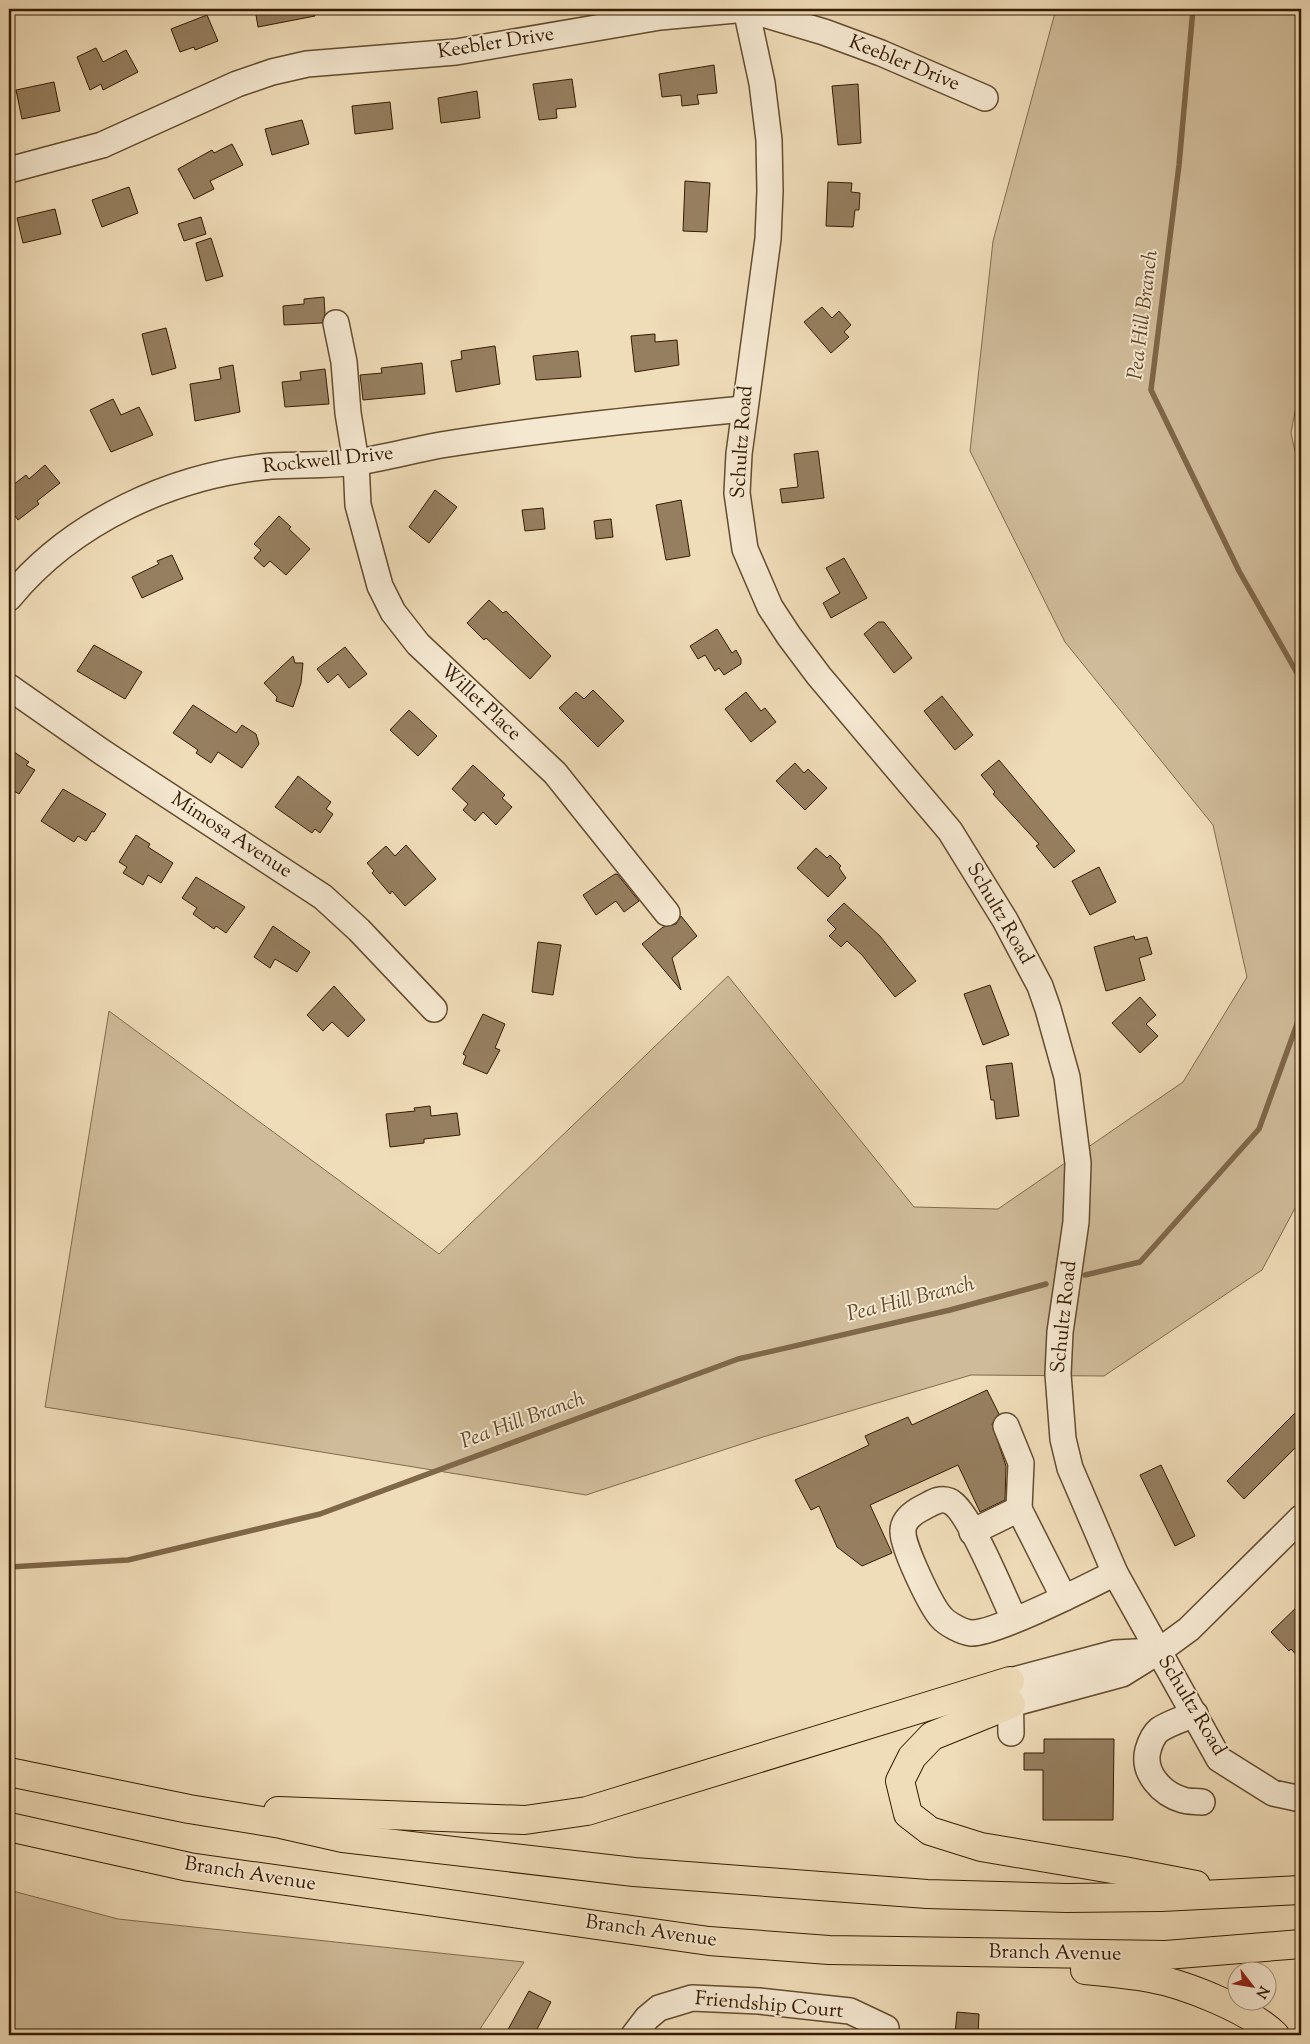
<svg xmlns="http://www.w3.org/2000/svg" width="1310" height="2044" font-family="'Sorts Mill Goudy',serif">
<rect width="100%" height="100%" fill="#efdcb8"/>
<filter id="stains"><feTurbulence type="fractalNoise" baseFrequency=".004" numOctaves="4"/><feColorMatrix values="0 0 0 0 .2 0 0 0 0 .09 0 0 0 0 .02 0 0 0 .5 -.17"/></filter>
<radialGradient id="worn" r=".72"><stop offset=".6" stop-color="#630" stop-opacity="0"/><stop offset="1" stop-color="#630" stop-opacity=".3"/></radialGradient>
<!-- green -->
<g fill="#cfbb99" stroke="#826b4c">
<path d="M1056 9H1301V380L1291 433 1301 478V1197L1262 1270 1104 1376 971 1375 763 1437 586 1495 45 1407 109 1011 439 1254 728 976 914 1207 998 1209 1183 1082 1247 977 1213 825 1065 642 970 451 993 241Z"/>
<path d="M9 1890 118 1919 524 1962 476 2035H9Z"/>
</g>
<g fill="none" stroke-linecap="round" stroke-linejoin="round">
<!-- stream -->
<g stroke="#7f6749" stroke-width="5.5">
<path d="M1193 9 1179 165 1151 390 1239 571 1301 680"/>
<path d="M1085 1275 1140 1262 1259 1129 1301 1013"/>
<path d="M9 1567 128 1560 320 1514 738 1359 950 1310 1046 1284"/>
</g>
</g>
<!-- building -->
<g fill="#967f60" stroke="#351b00">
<path d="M255 9H314L315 16 258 27Z"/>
<path d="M207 15 218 41 195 50 194 47 180 52 171 29Z"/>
<path d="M96 48 103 62 126 50 138 72 103 90 101 84 90 90 77 57Z"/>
<path d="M714 65 717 93 697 95 699 104 682 106 681 95 662 97 659 74Z"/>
<path d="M572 79 576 107 556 109 557 118 539 120 533 84Z"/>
<path d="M54 82 60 111 22 119 16 90Z"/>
<path d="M858 84 861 143 838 145 832 86Z"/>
<path d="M477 91 480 118 441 123 438 98Z"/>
<path d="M390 102 393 129 355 134 352 106Z"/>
<path d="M302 120 309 144 272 155 265 129Z"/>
<path d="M232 144 243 165 210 181 214 189 194 199 178 169 212 150 214 153Z"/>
<path d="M685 181 710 183 707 232 683 231Z"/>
<path d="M828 182 852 183 851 192 860 193 859 210H855L853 227 826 226Z"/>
<path d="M129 187 138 213 102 227 92 200Z"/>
<path d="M55 209 61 234 23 243 17 218Z"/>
<path d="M201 217 206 234 184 241 178 224Z"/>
<path d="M211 238 223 276 206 281 196 243Z"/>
<path d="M324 297 325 314 322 323 284 325 283 306 304 304V299Z"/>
<path d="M822 307 832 318 839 311 851 325 844 332 849 337 831 353 804 322Z"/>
<path d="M166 328 176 368 152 375 142 334Z"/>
<path d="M655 334V342L677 340 679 365 635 372 631 336Z"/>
<path d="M495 346 500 384 456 392 451 361 462 359 461 351Z"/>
<path d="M578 351 581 377 536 380 533 356Z"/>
<path d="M422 363 425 394 363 400 360 375 382 373 381 368Z"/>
<path d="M233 365 240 412 195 421 190 384 221 379 219 368Z"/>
<path d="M325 369 329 404 285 407 282 382 301 380 300 372Z"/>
<path d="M113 399 121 415 139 407 153 435 111 452 90 410Z"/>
<path d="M818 451 824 498 782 503 780 489 798 487 794 454Z"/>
<path d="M45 465 60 483 37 501 39 504 18 520 9 508V488L26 475 29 479Z"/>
<path d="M435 490 457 507 429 543 409 527Z"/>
<path d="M681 500 690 556 666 560 656 505Z"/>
<path d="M543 508 545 529 525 531 522 510Z"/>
<path d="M279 516 291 527 289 529 310 549 286 575 270 561 264 567 254 558 261 550 254 544Z"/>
<path d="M611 519 613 537 596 539 594 521Z"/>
<path d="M172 555 183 579 142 598 132 577 159 564 157 561Z"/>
<path d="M844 558 867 598 831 618 823 603 840 593 826 568Z"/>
<path d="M489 600 503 613 506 611 551 656 530 679 486 638 484 640 467 623Z"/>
<path d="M878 622H884L912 658 894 673 864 634Z"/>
<path d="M717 629 732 653 736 650 741 659V664L724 675 719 668 715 671 705 655 698 659 690 646Z"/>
<path d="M94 645 142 672 125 699 77 671Z"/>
<path d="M345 647 367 674 349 688 338 674 328 683 317 669Z"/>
<path d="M293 656 295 663H303L301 683 293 707 276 701 277 697 264 683Z"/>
<path d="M593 690 624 721 598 747 559 708 576 692 584 699Z"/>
<path d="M746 692 761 711 765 708 776 722 751 742 725 709Z"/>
<path d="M942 696 973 735 955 750 924 711Z"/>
<path d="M193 705 236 733 242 725 256 734 259 744 242 768 218 752 211 763 196 753 198 750 173 733Z"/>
<path d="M409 710 437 736 418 756 390 730Z"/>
<path d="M14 752 29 762 26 765 35 770 19 794 9 788V761Z"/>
<path d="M999 760 1075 851 1054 868 1036 846 1039 844 993 794 995 792 981 775Z"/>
<path d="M795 763 804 773 808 769 827 788 805 810 776 781Z"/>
<path d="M473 765 505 795 502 798 512 807 496 825 483 812 475 821 463 810 468 804 452 789Z"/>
<path d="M298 776 331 802 326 809 333 814 320 833 315 829 312 833 275 807Z"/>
<path d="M63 789 106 814 94 832 92 831 86 841 78 836 74 842 41 821Z"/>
<path d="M136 835 150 844 148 847 173 863 161 883 148 875 143 885 123 873 127 867 119 862Z"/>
<path d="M406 845 436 879 405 906 392 891 390 894 372 873 374 871 367 863 386 846 395 856Z"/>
<path d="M816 848 827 858 830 855 841 866 839 868 846 878 828 897 797 868Z"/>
<path d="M1099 867 1116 902 1090 915 1072 881Z"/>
<path d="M615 874H617L639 901 624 912 616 901 596 915 583 895Z"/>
<path d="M196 877 245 907 226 933 216 926 214 929 193 914 197 908 182 898Z"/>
<path d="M844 903 880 936 916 981 895 997 862 955 847 941 841 947 829 936 836 929 827 920Z"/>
<path d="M681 916 697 936 672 958 681 990 642 944 663 927 676 924Z"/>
<path d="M273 926 310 952 297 972 275 959 270 968 254 957Z"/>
<path d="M1134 936 1135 940 1147 937 1152 954 1139 958 1145 980 1106 991 1094 947Z"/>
<path d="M538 942 561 945 553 995 532 992Z"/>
<path d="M990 985 1009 1035 983 1045 964 994Z"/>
<path d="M334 986 365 1020 348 1037 332 1022 323 1031 307 1015Z"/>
<path d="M1140 997 1156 1015 1146 1024 1158 1036 1140 1053 1112 1023Z"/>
<path d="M483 1014 505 1024 495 1048 500 1050 487 1074 463 1064 466 1056 463 1054Z"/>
<path d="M1012 1063 1019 1116 996 1119 994 1100H991L986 1066Z"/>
<path d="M430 1106 431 1116 457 1113 460 1135 424 1139V1143L390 1147 386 1114 415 1111 414 1108Z"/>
<path d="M987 1390 999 1414 992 1424 1006 1466 1005 1500 980 1512 958 1465 870 1505 892 1553 862 1566 837 1547 819 1506 811 1510 795 1480 869 1445 865 1436 908 1417 912 1425Z"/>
<path d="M1301 1407V1442L1244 1499 1227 1481Z"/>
<path d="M1161 1465 1195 1536 1175 1546 1140 1475Z"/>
<path d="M1301 1603V1660L1291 1649 1289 1651 1271 1632Z"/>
<path d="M1044 1739H1114L1113 1820H1043V1770H1024V1753H1044Z"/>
<path d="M529 1991 551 2002 534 2035H505Z"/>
<path d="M957 2012 979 2014 978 2035H955Z"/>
</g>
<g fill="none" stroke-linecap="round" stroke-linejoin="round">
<!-- minor casing -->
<g stroke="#644b2e" stroke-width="28">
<g id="minor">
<path d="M746 9 762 83 769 140 770 191 768 239 739 454 737 493 745 549 770 607 789 636 819 676 950 831 1005 920 1040 986 1048 1009 1067 1077 1078 1163 1076 1222 1060 1332 1058 1374 1063 1439 1070 1468 1115 1573 1219 1759 1273 1793 1301 1799"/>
<path d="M9 170 102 145 237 84 272 72 307 64 456 52 660 17 746 9 824 32 881 53 985 98"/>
<path d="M336 323 344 362 348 413 356 462 358 505 380 586 393 612 418 644 555 773 667 913"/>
<path d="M9 598C72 521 173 475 271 466 299 464 328 466 357 462 385 458 413 450 441 445 541 429 642 419 743 409"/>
<path d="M9 687 102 752 323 897 359 930 434 1009"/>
<path d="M1006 1426 1021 1463 1019 1509"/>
<path d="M972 1532 1019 1509 1064 1598"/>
<path d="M1014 1619C1003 1596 968 1508 949 1501 940 1497 932 1503 924 1507 914 1512 903 1519 903 1531 902 1546 931 1606 941 1617 947 1624 962 1632 971 1633 995 1634 1089 1586 1115 1573"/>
<path d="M1011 1704 1122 1674 1159 1651 1189 1629 1301 1518"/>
<path d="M1195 1714C1183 1719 1169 1723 1159 1730 1153 1735 1150 1743 1148 1750 1142 1773 1162 1794 1183 1800 1189 1802 1196 1801 1202 1802"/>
<path d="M1011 1733 1010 1681 1115 1653 1156 1651"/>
<path d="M634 2035 647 2018 659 2008 692 1998 759 2001 850 2011 886 2028"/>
</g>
</g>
<!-- highway casing -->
<g stroke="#351b00" stroke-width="30">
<g id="highway">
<path d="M1011 1704 932 1736 912 1757 900 1781 908 1814 930 1831 981 1847 1124 1871 1196 1885"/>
<path d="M9 1772 189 1809 281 1824 343 1838 634 1872 927 1894 1066 1898 1161 1897 1301 1890"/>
<path d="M278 1811 525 1820 587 1811 1010 1681"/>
<path d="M9 1827 189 1867 709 1941 829 1950 1166 1955 1301 1944"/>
<path d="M1085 1970C1107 1972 1129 1974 1150 1978 1185 1984 1250 2010 1275 2035"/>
</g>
</g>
<!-- minor -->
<use href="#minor" stroke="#f5e8d1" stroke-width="25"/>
<!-- highway -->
<use href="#highway" stroke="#efdcb8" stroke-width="28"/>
</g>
<g text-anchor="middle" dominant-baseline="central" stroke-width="4" stroke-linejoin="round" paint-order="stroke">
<!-- street labels -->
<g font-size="20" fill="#351b00" stroke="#f5e8d1">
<text transform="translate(496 44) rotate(-9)">Keebler Drive</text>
<text transform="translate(904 64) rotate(22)">Keebler Drive</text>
<text transform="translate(743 442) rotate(-86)">Schultz Road</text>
<text transform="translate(328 461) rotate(-6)">Rockwell Drive</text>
<text transform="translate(480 703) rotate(43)">Willet Place</text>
<text transform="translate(231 836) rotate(33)">Mimosa Avenue</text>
<text transform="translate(999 914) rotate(60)">Schultz Road</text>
<text transform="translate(1065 1317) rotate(-84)">Schultz Road</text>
<text transform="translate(1191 1706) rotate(59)">Schultz Road</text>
<text transform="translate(250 1875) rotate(9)">Branch Avenue</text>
<text transform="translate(651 1932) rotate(8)">Branch Avenue</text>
<text transform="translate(1055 1954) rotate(1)">Branch Avenue</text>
<text transform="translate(769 2006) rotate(5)">Friendship Court</text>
</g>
<!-- water labels -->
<g font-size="21" font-style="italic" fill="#60472a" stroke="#f5e8d1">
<text transform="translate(1144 315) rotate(-83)">Pea Hill Branch</text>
<text transform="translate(911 1300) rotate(-14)">Pea Hill Branch</text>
<text transform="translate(523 1421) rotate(-20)">Pea Hill Branch</text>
</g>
</g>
<!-- margin -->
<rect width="1310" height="2044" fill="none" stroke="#efdcb8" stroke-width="30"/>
<rect x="10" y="10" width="1290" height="2024" fill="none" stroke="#351b00" stroke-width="2.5"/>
<rect x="15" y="15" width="1280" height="2014" fill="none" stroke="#351b00"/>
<!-- north arrow -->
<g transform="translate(1252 1986) rotate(121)"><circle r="24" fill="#f5e8d1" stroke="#a8967d"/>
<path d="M0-4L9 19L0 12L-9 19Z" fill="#8f2418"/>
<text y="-8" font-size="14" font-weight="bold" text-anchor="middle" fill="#351b00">N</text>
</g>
<rect width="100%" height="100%" filter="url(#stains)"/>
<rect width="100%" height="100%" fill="url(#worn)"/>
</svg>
